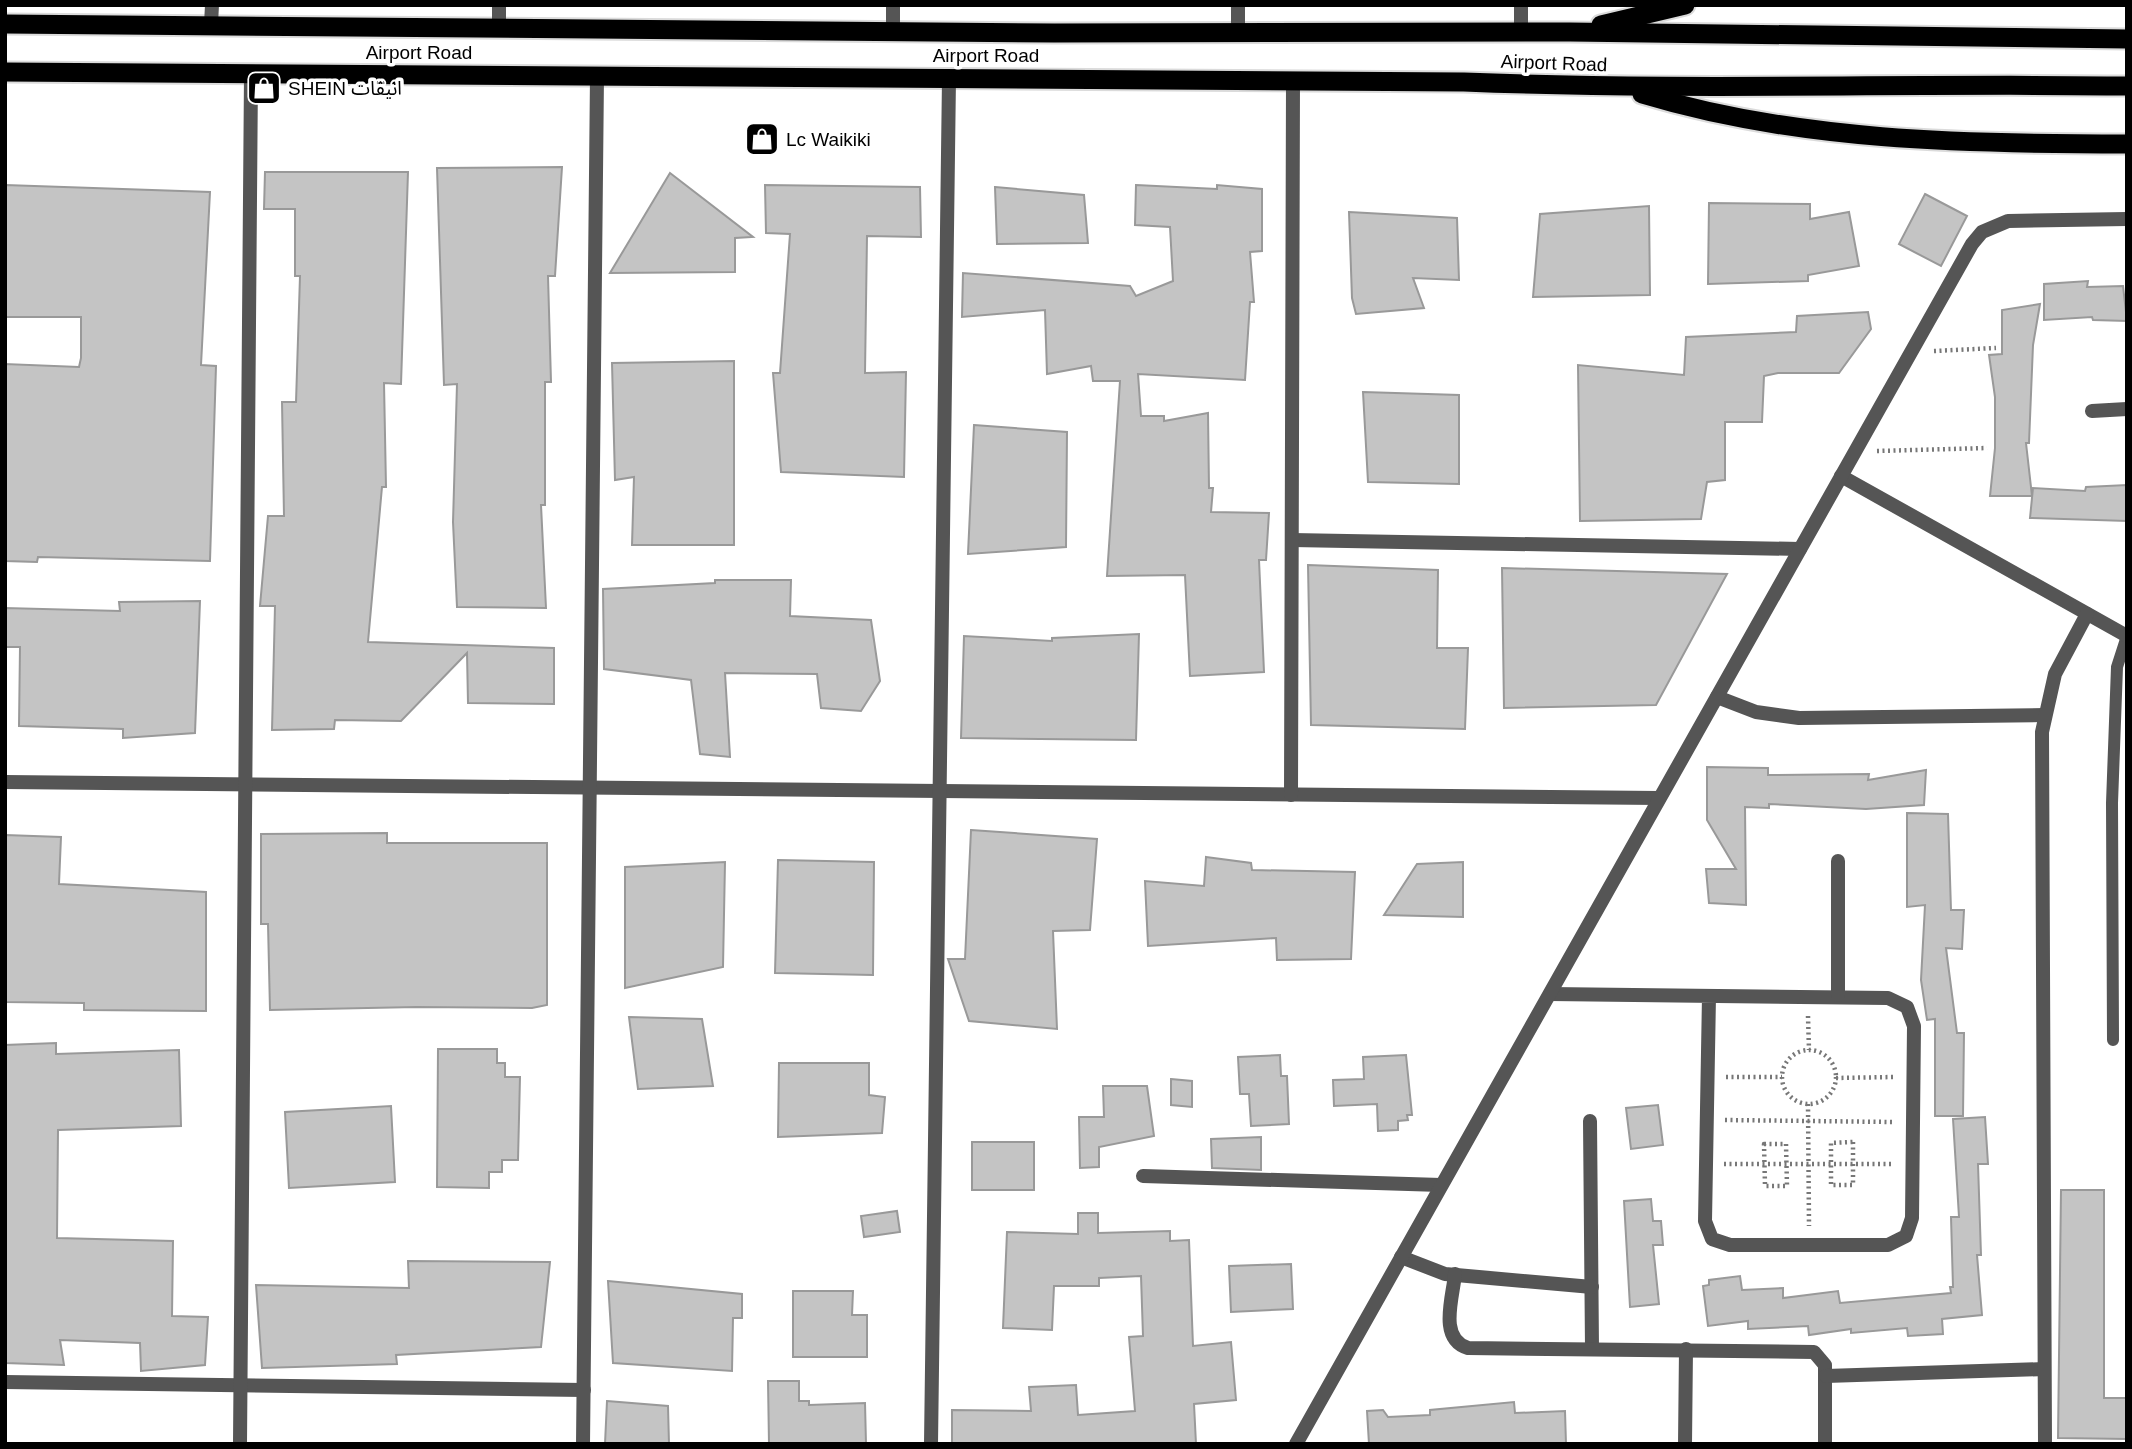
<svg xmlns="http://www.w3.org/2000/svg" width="2132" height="1449" font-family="Arial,'Noto Sans Arabic',sans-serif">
<rect width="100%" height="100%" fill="#fff"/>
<!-- building -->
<g fill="#c4c4c4" stroke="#999" stroke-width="2">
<path d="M562 167 555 276H548L551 382H545V505H541L546 608 457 607 453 522 457 384 444 385 437 168Z"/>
<path d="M265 172H408L401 384 384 383 386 487H382L368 642 554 648V704L468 703 467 653 401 721 335 720 334 729 272 730 275 606H260L268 516H284L282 402H296L300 276H295V209H264Z"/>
<path d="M670 173 753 237 735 238V272L610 273Z"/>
<path d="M5 185 210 192 201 365 216 366 210 561 38 557 37 562 5 561V364L79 367 81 358V317H5Z"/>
<path d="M765 185 920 187 921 237 867 236 865 373 906 372 904 477 781 472 773 373H780L790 234 766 233Z"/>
<path d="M1136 185 1217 189V185L1262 189V251L1250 252 1254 302H1250L1245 380 1138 374 1141 416H1164V421L1208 413 1209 488H1213L1211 512 1269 513 1266 560H1259L1264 672 1190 676 1185 575 1107 576 1120 381H1093L1091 366 1047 374 1045 310 962 317 963 273 1130 286 1136 296 1173 281 1170 227 1135 225Z"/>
<path d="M995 187 1084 195 1088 243 997 244Z"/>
<path d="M1925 194 1967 216 1941 266 1899 244Z"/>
<path d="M1709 203 1810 204V219L1849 212 1859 266 1808 275V281L1708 284Z"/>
<path d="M1649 206 1650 295 1533 297 1540 214Z"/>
<path d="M1349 212 1457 218 1459 280 1413 278 1424 308 1356 314 1352 298Z"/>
<path d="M2088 281 2087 287 2123 286 2127 321 2093 320 2092 317 2044 320V284Z"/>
<path d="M2040 304 2033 345 2029 443H2026L2032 496H1990L1995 448V397L1989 355 2002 354V310Z"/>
<path d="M1868 312 1871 329 1839 373H1778L1764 376 1762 422H1725V480L1707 482 1701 519 1580 521 1578 365 1684 375 1686 337 1796 332 1797 316Z"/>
<path d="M734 361V545H632L634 477 615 480 612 363Z"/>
<path d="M1363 392 1459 395V484L1368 482Z"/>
<path d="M974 425 1067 432 1066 547 968 554Z"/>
<path d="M2127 485V521L2030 518 2033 488 2085 491 2086 487Z"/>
<path d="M1308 565 1438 570 1437 648H1468L1465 729 1311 725Z"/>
<path d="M1502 568 1727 574 1656 705 1504 708Z"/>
<path d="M715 580H791L790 616 871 620 880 681 861 711 821 708 817 674 725 673 730 757 700 754 691 680 604 669 603 589 715 583Z"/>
<path d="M200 601 195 733 123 738V729L19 726 20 647H5V608L120 611 119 602Z"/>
<path d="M1139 634 1136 740 961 738 964 636 1052 641V638Z"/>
<path d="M1707 767 1768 768V775L1869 774 1868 780 1926 770 1924 805 1866 809 1769 804V808L1745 807 1746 905 1709 903 1706 869H1736L1707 820Z"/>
<path d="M1907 813 1948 814 1951 910H1964L1962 949 1946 948 1957 1033H1964L1963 1116H1935V1019L1927 1020 1921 980 1925 905 1907 907Z"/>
<path d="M971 830 1097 839 1090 930 1053 931 1057 1029 969 1021 948 959H965Z"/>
<path d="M387 833V843H547V1005L532 1008 417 1007 270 1010 268 924H261V834Z"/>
<path d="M5 835 61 837 59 884 206 892V1011L84 1010V1003L5 1002Z"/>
<path d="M1206 857 1251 863 1252 870 1355 872 1351 959 1277 960 1276 938 1148 946 1145 881 1204 886Z"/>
<path d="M778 860 874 862 873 975 775 973Z"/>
<path d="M725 862 723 967 625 988V867Z"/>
<path d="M1463 862V917L1384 915 1417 864Z"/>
<path d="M629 1017 702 1019 713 1086 638 1089Z"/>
<path d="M56 1043V1054L179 1050 181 1126 58 1130 57 1238 173 1241 172 1316 208 1317 205 1365 141 1371 140 1343 60 1340 64 1365 5 1363V1045Z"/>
<path d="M438 1049H497V1063H505V1077H520L518 1160H502V1172H489V1188L437 1187Z"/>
<path d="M1280 1055 1281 1076H1287L1289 1124 1251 1126 1249 1094H1240L1238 1057Z"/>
<path d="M1406 1055 1412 1115H1407L1408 1120 1398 1121V1130L1378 1131 1377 1104 1334 1106 1333 1080 1364 1079 1363 1057Z"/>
<path d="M779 1063H869V1095L885 1097 882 1133 778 1137Z"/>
<path d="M1171 1079 1192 1081V1107L1171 1105Z"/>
<path d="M1103 1086H1147L1154 1136 1099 1147V1167L1080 1168 1079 1117H1104Z"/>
<path d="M1658 1105 1663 1145 1631 1149 1626 1108Z"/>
<path d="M391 1106 395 1182 289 1188 285 1112Z"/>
<path d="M1985 1117 1988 1164H1978L1981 1255H1977L1982 1315 1942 1319 1943 1334 1908 1336 1907 1328 1851 1333V1329L1809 1335 1808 1326 1748 1329V1321L1708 1326 1703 1286 1709 1285V1280L1740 1276 1742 1290 1783 1288V1298L1838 1291 1840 1303 1951 1293 1950 1287H1953L1951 1217H1959L1953 1119Z"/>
<path d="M1261 1137V1170L1212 1168 1211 1139Z"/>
<rect x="972" y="1142" width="62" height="48"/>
<path d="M2061 1190H2104V1398H2127V1439L2058 1438Z"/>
<path d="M1651 1199 1653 1221H1661L1663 1245H1653L1659 1304 1630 1307 1624 1201Z"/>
<path d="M897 1211 900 1232 864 1237 861 1216Z"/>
<path d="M1078 1213H1098V1233L1170 1231V1241L1189 1240 1193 1346 1231 1342 1236 1400 1194 1404 1196 1444H952V1410L1031 1411 1029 1387 1076 1385 1078 1415 1135 1411 1129 1337 1143 1336 1141 1276 1099 1278V1286H1054L1052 1330 1003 1328 1007 1232 1078 1234Z"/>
<path d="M408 1261 550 1262 541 1347 396 1355 397 1364 262 1368 256 1285 409 1288Z"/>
<path d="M1291 1264 1293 1309 1231 1312 1229 1266Z"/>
<path d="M608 1281 742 1294V1318H733L732 1371 613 1363Z"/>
<path d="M793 1291H853L852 1315H867V1357H793Z"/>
<path d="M768 1381H799V1401H809V1405L865 1403 866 1444H769Z"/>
<path d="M607 1401 668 1406 669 1444H605Z"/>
<path d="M1514 1402 1515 1413 1565 1411 1566 1444H1369L1367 1411 1383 1410 1388 1417 1430 1415V1410Z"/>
</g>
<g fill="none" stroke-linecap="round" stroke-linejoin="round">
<!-- trunk casing -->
<g stroke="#dbdbdb" stroke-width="23">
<g id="trunk">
<path d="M5 24 1054 33 1570 32 2127 39"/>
<path d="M1601 25 1685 5"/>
<path d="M5 72 1464 82C1685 91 1906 83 2127 86"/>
<path d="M1642 94C1797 141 1965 144 2127 144"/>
</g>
</g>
<!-- path -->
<g stroke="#777" stroke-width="4.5" stroke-dasharray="2 3.5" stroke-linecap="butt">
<path d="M1934 351 1996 348"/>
<path d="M1877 451 1987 448"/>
<path d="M1808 1016 1809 1050"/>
<circle cx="1809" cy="1077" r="27"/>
<path d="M1726 1077H1782"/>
<path d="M1836 1078 1894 1077"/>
<path d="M1808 1104 1809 1226"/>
<path d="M1725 1120 1894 1122"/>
<path d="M1853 1142V1185H1831V1143Z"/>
<path d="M1764 1144H1786L1787 1186H1765Z"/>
<path d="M1724 1164H1894"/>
</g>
<!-- service -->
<path stroke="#555" stroke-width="12" d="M2113 1040 2112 803 2117 667 2127 636"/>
<!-- minor -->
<g stroke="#555" stroke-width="14">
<path d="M211 24 212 5"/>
<path d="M499 27V5"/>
<path d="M893 31V5"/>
<path d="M1238 33V5"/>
<path d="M1521 33V5"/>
<path d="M2092 411 2127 409"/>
<path d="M1841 476 2127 636"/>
<path d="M1292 540 1800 549"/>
<path d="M1717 697 1756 712 1799 718 2045 715"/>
<path d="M5 782 1659 798"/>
<path d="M1291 795 1293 81"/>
<path d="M1550 994 1888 998 1907 1007 1914 1026 1912 1218 1906 1236 1888 1245H1730L1712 1239 1705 1221 1709 996"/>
<path d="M1838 995V861"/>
<path d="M1590 1121 1592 1348"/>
<path d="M1143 1176 1441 1185"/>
<path d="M1401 1257 1445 1274 1592 1287"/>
<path d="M1455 1274C1453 1297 1438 1339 1468 1348L1814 1352 1825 1365V1444"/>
<path d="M1826 1376 2044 1369"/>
<path d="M5 1382 584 1390"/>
<path d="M240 1444 251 74"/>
<path d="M583 1444 597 76"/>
<path d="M931 1444 949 78"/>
<path d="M1296 1444 1972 244 1982 232 2008 221 2127 219"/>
<path d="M1685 1444 1686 1349"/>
<path d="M2045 1444 2042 732 2055 674 2087 614"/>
</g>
<!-- trunk -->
<use href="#trunk" stroke="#000" stroke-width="19"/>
</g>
<!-- icons -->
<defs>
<g id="shop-square" transform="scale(1.75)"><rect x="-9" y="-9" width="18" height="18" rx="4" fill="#000" stroke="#fff"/><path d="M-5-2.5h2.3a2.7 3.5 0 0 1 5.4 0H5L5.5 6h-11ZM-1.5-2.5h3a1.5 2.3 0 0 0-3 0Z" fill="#fff"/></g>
</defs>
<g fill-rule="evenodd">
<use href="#shop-square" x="264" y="88"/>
<use href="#shop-square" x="762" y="139"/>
</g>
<g text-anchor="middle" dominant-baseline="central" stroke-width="7" stroke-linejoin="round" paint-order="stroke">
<!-- street labels -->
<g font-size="19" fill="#000" stroke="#fff">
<text x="419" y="52">Airport Road</text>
<text x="986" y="55">Airport Road</text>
<text transform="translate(1554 63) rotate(2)">Airport Road</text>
</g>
<!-- poi labels -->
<g font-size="19" fill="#000" stroke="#fff" text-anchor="start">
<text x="288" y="88">SHEIN انيقات</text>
<text x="786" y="139">Lc Waikiki</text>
</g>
</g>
<!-- border -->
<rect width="2132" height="1449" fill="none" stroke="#000000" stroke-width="14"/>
</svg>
